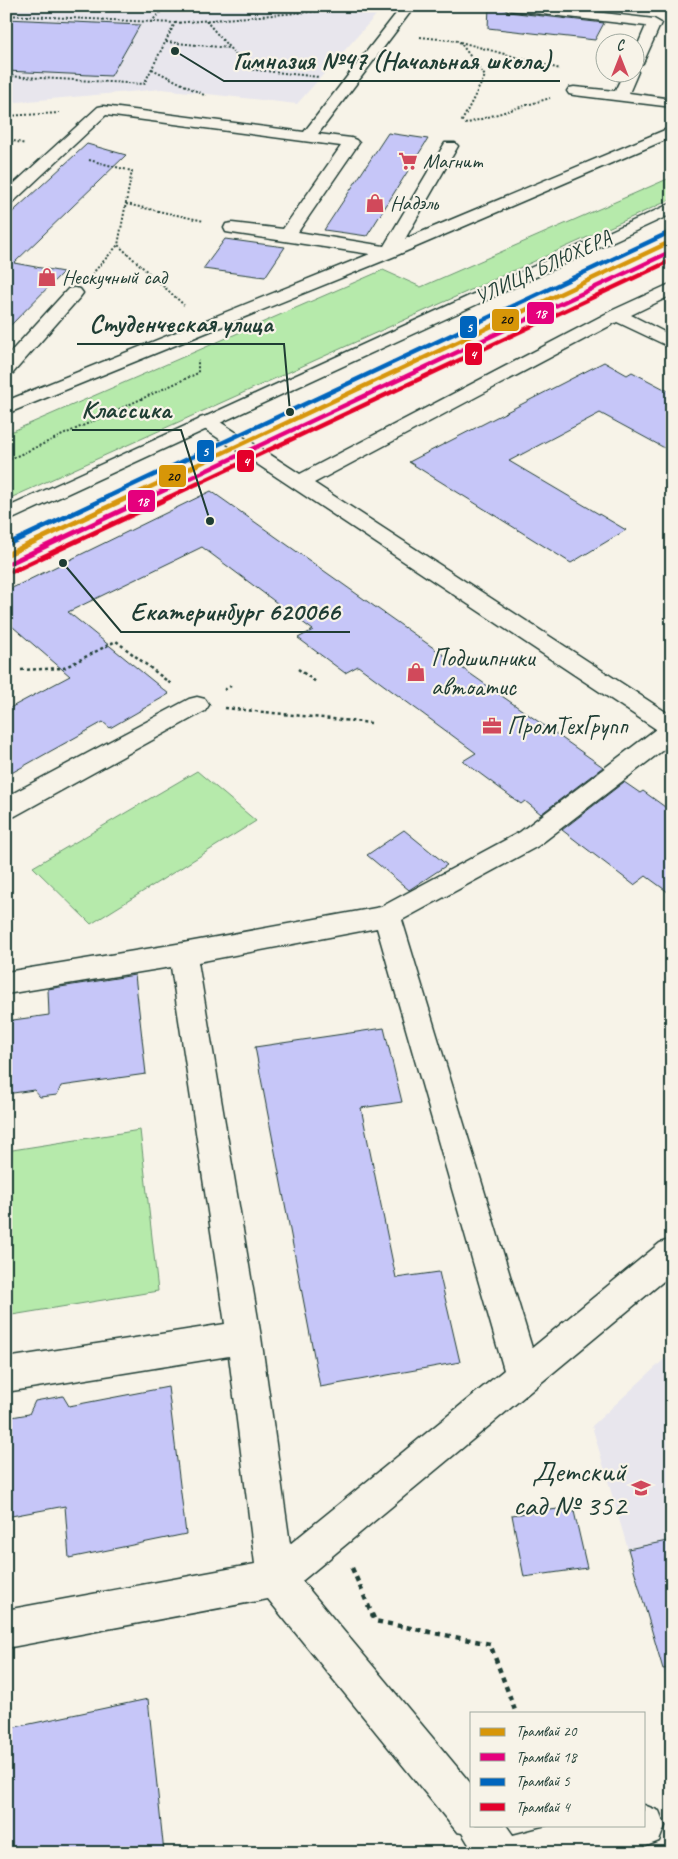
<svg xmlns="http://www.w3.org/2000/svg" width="678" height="1859" font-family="Caveat,sans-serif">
<rect width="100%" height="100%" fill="#f7f3e8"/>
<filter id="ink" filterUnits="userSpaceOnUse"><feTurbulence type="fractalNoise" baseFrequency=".02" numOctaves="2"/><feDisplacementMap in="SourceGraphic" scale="10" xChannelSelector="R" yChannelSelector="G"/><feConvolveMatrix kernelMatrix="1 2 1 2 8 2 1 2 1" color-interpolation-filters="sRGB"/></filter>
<g filter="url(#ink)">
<!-- built -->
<g fill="#e8e6ed">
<path d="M6 6H364L377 14 297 104 162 89 6 103Z"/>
<path d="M672 1352V1701L592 1426Z"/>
</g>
<!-- green -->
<g fill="#b6eaab" stroke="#6a9470">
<path d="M672 177V199L6 500V434L383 270 421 287Z"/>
<path d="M197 771 256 821 91 924 33 867Z"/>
<path d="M140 1130 158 1291 6 1316V1151Z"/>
</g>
<!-- building -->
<g fill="#c6c6f8" stroke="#1f3d34">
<path d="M489 6H500L508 12 604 23 595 40 488 28Z"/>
<path d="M562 6H613L610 12Z"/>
<path d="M6 19 140 25 111 76 6 71Z"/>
<path d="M388 133 428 139 367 236 324 230Z"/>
<path d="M87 144 126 155 14 263 63 272 6 330V218Z"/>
<path d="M225 239 254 243 285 247 265 277 203 269Z"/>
<path d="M604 362 627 375 632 372 672 393V452L600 413 509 461 626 530 571 563 409 462Z"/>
<path d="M211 491 361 597 603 767 541 814 525 801 521 804 463 761 476 753 358 666 345 673 298 638 313 630 202 547 68 612 169 694 110 728 103 722 6 776V710L70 676 6 621V591Z"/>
<path d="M624 782 640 793 643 791 672 812V895L646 876 634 885 562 830Z"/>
<path d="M404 830 447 865 409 890 367 855Z"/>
<path d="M135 975 146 1074 61 1086 57 1095 40 1097 34 1090 6 1094V1021L49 1015 48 989Z"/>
<path d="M384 1028 402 1102 361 1108 396 1278 439 1272 460 1362 320 1387 255 1047Z"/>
<path d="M168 1387 186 1534 69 1558 65 1506 6 1517V1418L29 1414 35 1401 63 1396 69 1406Z"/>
<path d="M573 1507 587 1568 524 1577 512 1515Z"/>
<path d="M672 1540V1668L663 1669 628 1549Z"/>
<path d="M148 1699 164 1853H6V1729Z"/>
</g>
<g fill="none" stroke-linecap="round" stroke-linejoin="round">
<!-- minor casing -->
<g stroke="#1f3d34" stroke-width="3">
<g id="minor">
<path d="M402 6H415L318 134 351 138 356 140 359 143 298 232 384 246 445 143H455L458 146 405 239 672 127V137L395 256 6 414V401L370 254 232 233 226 232 224 228 226 224 232 223 283 229 341 146 106 115 12 203 6 205V191L98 107 103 106 304 132Z"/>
<path d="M502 6H544L654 19 661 23 643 63 636 67V49L646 26 508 10Z"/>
<path d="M636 69 638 72 629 93 672 99V107L574 95 569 94 567 91 569 88 574 87 615 91 624 72H636Z"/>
<path d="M672 283V295L631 315 672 336V348L617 322 314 483 672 716V743L538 846 402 920 532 1348 660 1243 672 1239V1274L302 1581 472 1785V1825H506L513 1835 552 1825H644V1805L659 1811 665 1826 659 1841 644 1847 617 1853H474L462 1833 457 1832 268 1599 6 1648V1610L255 1564 229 1356 6 1392V1358L225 1324 171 967 6 994V972L183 943 381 907 520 832 656 729 200 426 197 422 200 418 207 416 214 418 300 474 611 311ZM377 928 504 1370 290 1544 261 1337 198 962Z"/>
<path d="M74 288 80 289 83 293 80 297 13 373 6 375V357L68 289Z"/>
<path d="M197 697 205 699 209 705 205 711 15 816 6 818V797L189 699Z"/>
</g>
</g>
<!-- major casing -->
<g stroke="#1f3d34" stroke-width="3">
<path id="major" d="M672 203V214L6 522V508Z"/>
</g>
<!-- path-far2 -->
<g stroke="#1f3d34" stroke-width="2" stroke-dasharray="2 2" stroke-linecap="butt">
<path d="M6 15 175 23 144 84 6 76"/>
<path d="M206 21 248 69 319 77"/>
<path d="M151 22 166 6"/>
<path d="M175 23 321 11 346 6"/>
<path d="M420 37 459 41 485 76 461 123"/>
<path d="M166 42 229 48"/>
<path d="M460 42 560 69"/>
<path d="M152 69 206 96"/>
<path d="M6 116 59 113"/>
<path d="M465 124 550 98"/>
<path d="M6 139 25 144"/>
<path d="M89 160 132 171 118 245 184 305"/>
<path d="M126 204 204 221"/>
<path d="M92 274 118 245"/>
<path d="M6 461 198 373V360"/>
</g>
<!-- path-far1 -->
<g stroke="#1f3d34" stroke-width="2.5" stroke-dasharray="3 3" stroke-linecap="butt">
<path d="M298 669 316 682"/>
<path d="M21 670 64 668 116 641 171 684"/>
<path d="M224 690 231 686"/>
<path d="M225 708 371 723"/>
</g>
<!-- path -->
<path stroke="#1f3d34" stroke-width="4.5" stroke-dasharray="5 5" stroke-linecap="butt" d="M352 1568 375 1621 490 1644 516 1713"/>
<!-- minor -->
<use href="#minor" fill="#f7f3e8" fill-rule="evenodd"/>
<!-- major -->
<use href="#major" fill="#f7f3e8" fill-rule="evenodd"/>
<!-- tram-1-far1 casing -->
<g stroke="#f7f3e8" stroke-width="7">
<path id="tram-1-far1" d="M127 498 672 241"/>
</g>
<!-- tram-1 casing -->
<g stroke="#f7f3e8" stroke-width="8">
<path id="tram-1" d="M6 555 129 497"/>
</g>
<!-- tram-2-far1 casing -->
<g stroke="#f7f3e8" stroke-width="7">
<path id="tram-2-far1" d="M148 498 672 251"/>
</g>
<!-- tram-2 casing -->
<g stroke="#f7f3e8" stroke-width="8">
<path id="tram-2" d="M10 563 150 497"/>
</g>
<!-- tram-3-far1 casing -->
<g stroke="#f7f3e8" stroke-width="7">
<path id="tram-3-far1" d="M105 498 668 233"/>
</g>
<!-- tram-3 casing -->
<g stroke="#f7f3e8" stroke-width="8">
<path id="tram-3" d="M6 545 108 497"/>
</g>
<!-- tram-4-far1 casing -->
<g stroke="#f7f3e8" stroke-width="7">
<path id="tram-4-far1" d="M167 498 672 260"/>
</g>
<!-- tram-4 casing -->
<g stroke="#f7f3e8" stroke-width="8">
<path id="tram-4" d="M13 571 170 497"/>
</g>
<!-- tram-1-far1 -->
<use href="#tram-1-far1" stroke="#d79608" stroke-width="4.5"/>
<!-- tram-1 -->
<use href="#tram-1" stroke="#d79608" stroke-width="5"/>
<!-- tram-2-far1 -->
<use href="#tram-2-far1" stroke="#e5007d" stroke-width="4.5"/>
<!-- tram-2 -->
<use href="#tram-2" stroke="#e5007d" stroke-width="5"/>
<!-- tram-3-far1 -->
<use href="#tram-3-far1" stroke="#0065bd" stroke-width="4.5"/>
<!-- tram-3 -->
<use href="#tram-3" stroke="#0065bd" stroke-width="5"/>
<!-- tram-4-far1 -->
<use href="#tram-4-far1" stroke="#e4002b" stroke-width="4.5"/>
<!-- tram-4 -->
<use href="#tram-4" stroke="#e4002b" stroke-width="5"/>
</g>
</g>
<!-- icons -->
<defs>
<g id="supermarket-bare" transform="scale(1.5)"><path d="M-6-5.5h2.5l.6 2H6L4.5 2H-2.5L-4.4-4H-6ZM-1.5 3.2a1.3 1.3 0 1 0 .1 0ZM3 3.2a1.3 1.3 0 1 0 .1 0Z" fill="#d1495b" stroke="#f7f3e8" stroke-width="2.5" paint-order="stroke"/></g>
<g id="shop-bare" transform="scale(1.5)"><path d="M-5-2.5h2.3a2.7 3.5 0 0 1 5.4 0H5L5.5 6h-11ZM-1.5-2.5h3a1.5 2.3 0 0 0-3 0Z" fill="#d1495b" stroke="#f7f3e8" stroke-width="2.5" paint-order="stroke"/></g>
<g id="office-bare" transform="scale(1.5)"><path d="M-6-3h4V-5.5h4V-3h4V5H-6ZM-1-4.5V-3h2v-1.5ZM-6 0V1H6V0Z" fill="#d1495b" stroke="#f7f3e8" stroke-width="2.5" paint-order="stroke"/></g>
<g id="school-bare" transform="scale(1.5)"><path d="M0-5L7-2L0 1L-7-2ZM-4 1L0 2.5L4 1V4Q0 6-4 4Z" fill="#d1495b" stroke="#f7f3e8" stroke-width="2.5" paint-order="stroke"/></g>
</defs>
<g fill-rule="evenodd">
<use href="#supermarket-bare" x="408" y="161"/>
<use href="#shop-bare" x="375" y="203"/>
<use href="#shop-bare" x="47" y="277"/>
<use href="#shop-bare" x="416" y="672"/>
<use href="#office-bare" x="492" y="726"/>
<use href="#school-bare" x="641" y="1488"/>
</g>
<g text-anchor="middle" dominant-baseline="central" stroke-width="4.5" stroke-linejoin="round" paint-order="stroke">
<!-- far-poi labels -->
<g font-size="21" fill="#1f3d34" stroke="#f7f3e8" text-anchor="start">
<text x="423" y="161">Магнит</text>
<text x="390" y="203">Надэль</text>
<text x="62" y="277">Нескучный сад</text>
</g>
<!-- far-street labels -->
<g font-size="21" fill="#1f3d34" stroke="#f7f3e8">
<text transform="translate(543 267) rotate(-25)">УЛИЦА БЛЮХЕРА</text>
</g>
<!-- poi labels -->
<g font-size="25" fill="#1f3d34" stroke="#f7f3e8" text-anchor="start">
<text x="431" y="658">Подшипники<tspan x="431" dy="29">автоатис</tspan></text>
<text x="507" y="726">ПромТехГрупп</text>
</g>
<!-- near-poi labels -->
<g font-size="30" fill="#1f3d34" stroke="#f7f3e8" text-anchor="end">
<text x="626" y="1471">Детский<tspan x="626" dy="34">сад № 352</tspan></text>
</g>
</g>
<!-- callouts -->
<path fill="none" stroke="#1f3d34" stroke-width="2" d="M175 51L224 81H560M290 412L284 344H77M210 521L181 430H72M63 563L121 632H350"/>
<g fill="#1f3d34" stroke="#f7f3e8" stroke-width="2">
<circle cx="175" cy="51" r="5"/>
<circle cx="290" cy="412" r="5"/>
<circle cx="210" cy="521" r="5"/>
<circle cx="63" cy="563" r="5"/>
</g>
<g font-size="26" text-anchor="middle" font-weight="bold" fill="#1f3d34" stroke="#f7f3e8" stroke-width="4.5" stroke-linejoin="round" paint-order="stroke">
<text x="392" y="69">Гимназия №47 (Начальная школа)</text>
<text x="181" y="332">Студенческая улица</text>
<text x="126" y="418">Классика</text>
<text x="235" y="620">Екатеринбург 620066</text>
</g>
<g stroke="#f7f3e8" stroke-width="2">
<rect x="526" y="301" width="29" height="24" rx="5" fill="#e5007d"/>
<rect x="491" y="308" width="29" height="24" rx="5" fill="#d79608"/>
<rect x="459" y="315" width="19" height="24" rx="5" fill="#0065bd"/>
<rect x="464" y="342" width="19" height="24" rx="5" fill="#e4002b"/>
<rect x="196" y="439" width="19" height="24" rx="5" fill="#0065bd"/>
<rect x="236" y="449" width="19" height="24" rx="5" fill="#e4002b"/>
<rect x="158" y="464" width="29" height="24" rx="5" fill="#d79608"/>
<rect x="127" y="489" width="29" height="24" rx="5" fill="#e5007d"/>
</g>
<g font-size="14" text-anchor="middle" font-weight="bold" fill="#fff">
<text x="540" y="318">18</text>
<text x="469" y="332">5</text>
<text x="473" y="359">4</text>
<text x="205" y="456">5</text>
<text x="246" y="466">4</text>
<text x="142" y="506">18</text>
</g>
<g font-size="14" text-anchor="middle" font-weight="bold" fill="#111">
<text x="506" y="324">20</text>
<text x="173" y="481">20</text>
</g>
<!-- margin -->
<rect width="678" height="1859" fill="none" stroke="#f7f3e8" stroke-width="25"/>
<rect x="12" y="12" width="653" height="1834" fill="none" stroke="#1f3d34" stroke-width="2" filter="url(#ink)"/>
<!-- legend -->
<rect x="470" y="1712" width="175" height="115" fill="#f7f3e8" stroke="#a1aaa0"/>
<rect x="480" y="1728" width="25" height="8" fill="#d79608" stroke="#a1aaa0"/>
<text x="516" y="1736" font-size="15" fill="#1f3d34">Трамвай 20</text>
<rect x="480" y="1753" width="25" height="8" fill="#e5007d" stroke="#a1aaa0"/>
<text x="516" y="1762" font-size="15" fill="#1f3d34">Трамвай 18</text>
<rect x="480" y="1778" width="25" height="8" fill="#0065bd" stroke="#a1aaa0"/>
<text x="516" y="1786" font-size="15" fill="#1f3d34">Трамвай 5</text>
<rect x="480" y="1803" width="25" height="8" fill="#e4002b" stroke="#a1aaa0"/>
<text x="516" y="1812" font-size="15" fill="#1f3d34">Трамвай 4</text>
<!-- north arrow -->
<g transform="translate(620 58)"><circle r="24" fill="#f7f3e8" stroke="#a1aaa0"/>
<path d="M0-4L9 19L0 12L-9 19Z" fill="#d1495b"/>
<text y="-8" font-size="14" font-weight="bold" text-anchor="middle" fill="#1f3d34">С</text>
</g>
</svg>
